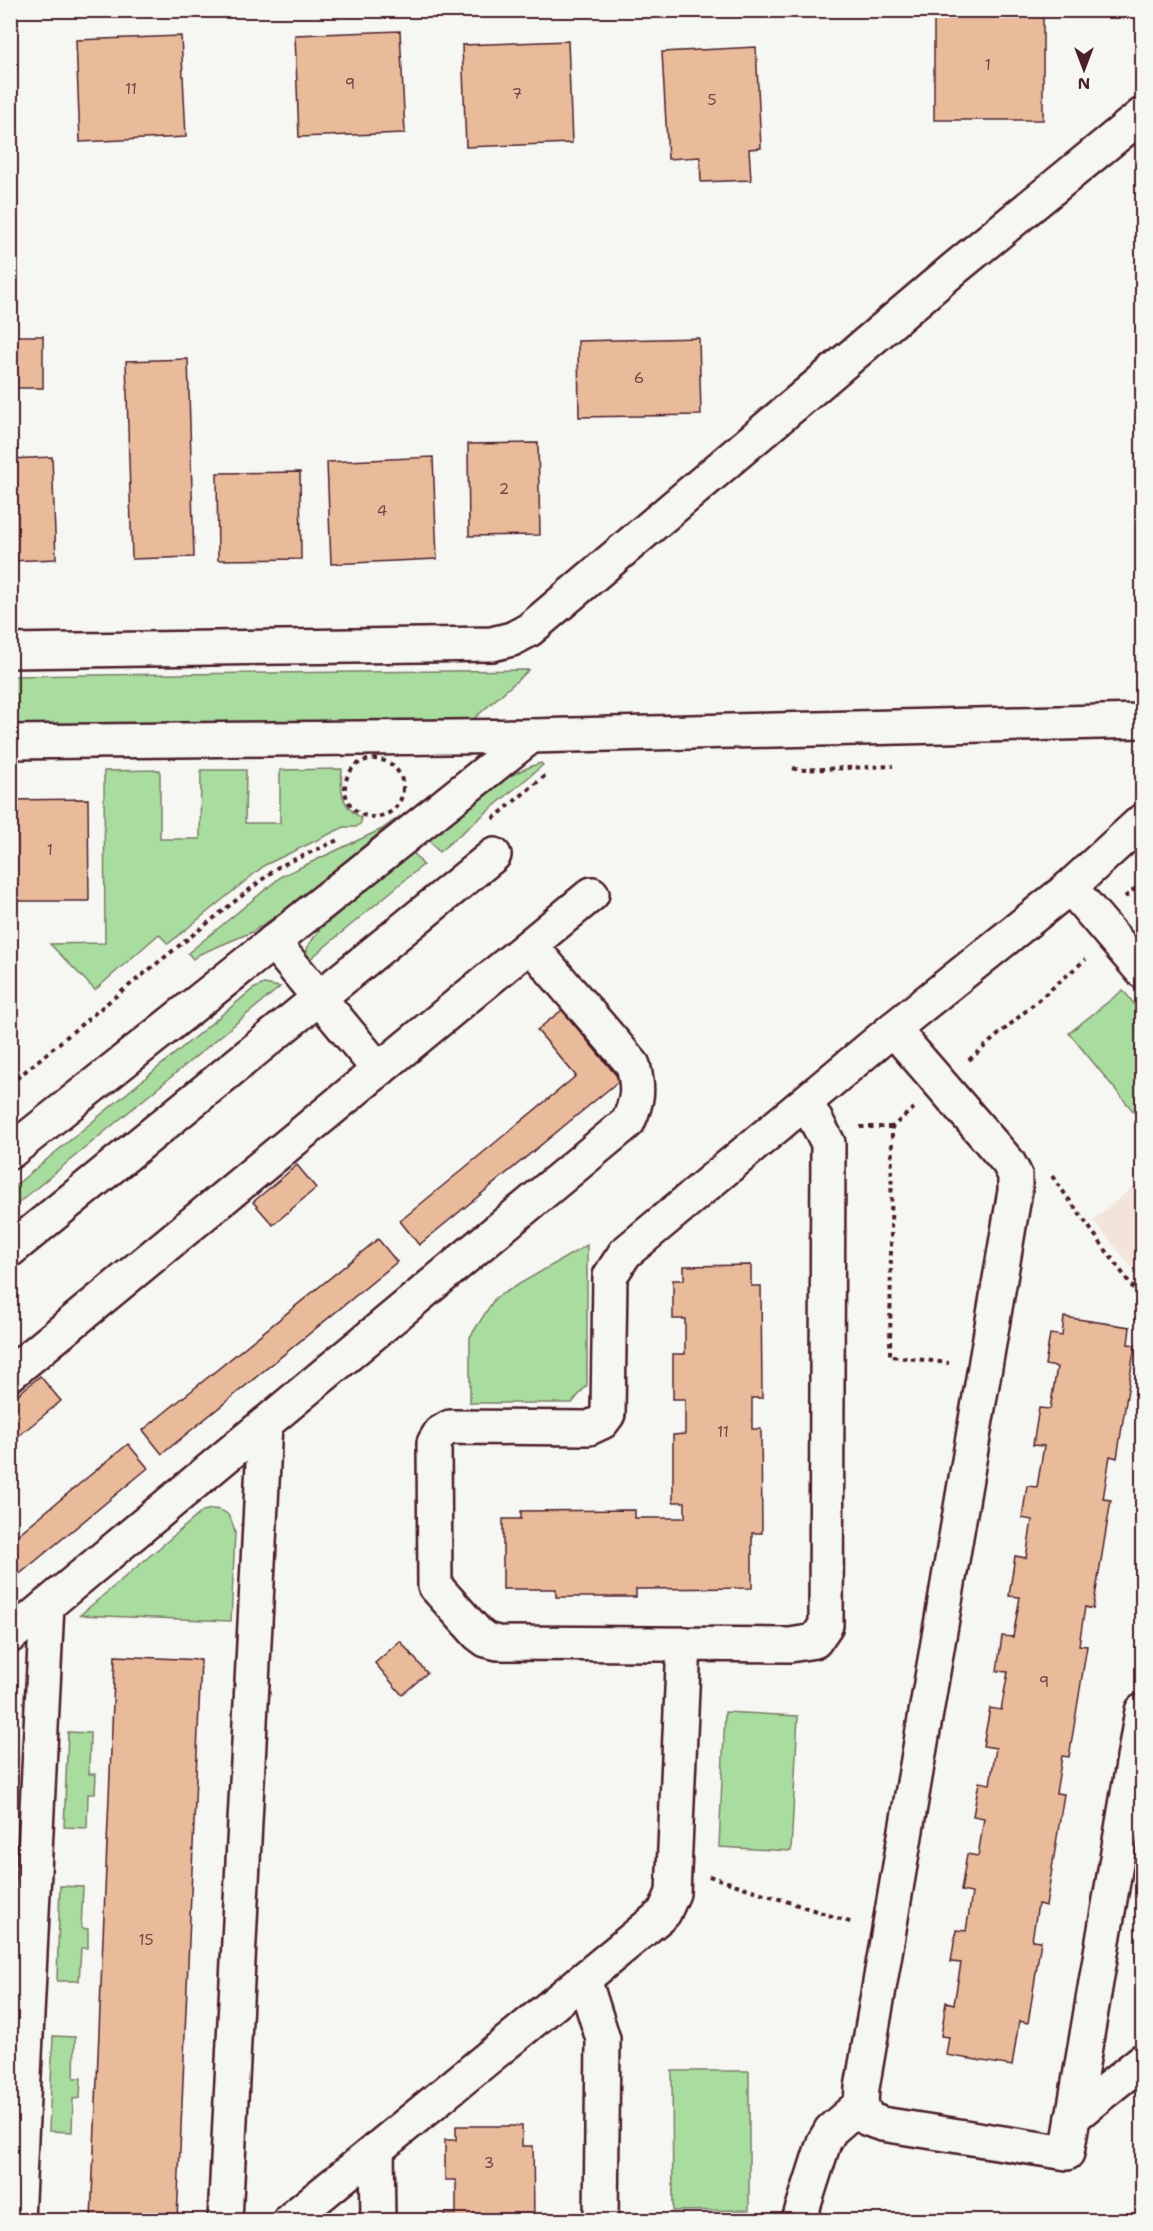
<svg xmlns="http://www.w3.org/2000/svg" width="1153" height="2231" font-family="'Shantell Sans',sans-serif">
<rect width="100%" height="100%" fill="#f6f6f2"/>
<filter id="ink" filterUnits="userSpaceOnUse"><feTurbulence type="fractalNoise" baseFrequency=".0167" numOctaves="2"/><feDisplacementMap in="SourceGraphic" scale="12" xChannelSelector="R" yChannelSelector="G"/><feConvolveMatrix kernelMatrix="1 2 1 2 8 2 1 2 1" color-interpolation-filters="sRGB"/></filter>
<g filter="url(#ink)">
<!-- built -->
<path fill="#f2e4d8" d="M1142 1180V1279L1093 1220Z"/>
<!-- green -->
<g fill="#a9dda0" stroke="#7a7e66" stroke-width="1.5">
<path d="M529 670 469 723 11 729 10 676Z"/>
<path d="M541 763 543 765 439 852 428 839C464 809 495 777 541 763Z"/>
<path d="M342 769C340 791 341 806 361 818V823L356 827H344L265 865 168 944 159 934 95 990 50 944 105 943 104 771 160 770V839H200L201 770H246L245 823H280V770Z"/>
<path d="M400 816 284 911 252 932 200 954 193 959 188 953 282 876 382 829Z"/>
<path d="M413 852 423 865 310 959 306 955 308 946 320 929Z"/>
<path d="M264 984 280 987 11 1209V1189L253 989Z"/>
<path d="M1123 990 1142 1014V1122L1069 1033Z"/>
<path d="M587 1245V1385L572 1403H470V1337L495 1298Z"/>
<path d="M212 1509C228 1509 232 1518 235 1533L231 1621 80 1615 203 1511Z"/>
<path d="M725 1712 798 1716 791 1851 719 1847Z"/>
<path d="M68 1732 90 1733 89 1774H96L95 1794H88L87 1828 64 1827Z"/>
<path d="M60 1886 83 1887 81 1928 88 1929V1948H81L79 1981H57Z"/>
<path d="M53 2036 75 2037 74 2078H81L80 2098 73 2099 72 2132 49 2131Z"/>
<path d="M672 2071H749V2210L673 2211Z"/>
</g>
<!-- building -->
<g fill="#eabb9a" stroke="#4a1f2b" stroke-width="1.5">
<rect x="934" y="10" width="109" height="110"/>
<path d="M400 31 405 133 299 137 295 35Z"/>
<path d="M181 36 186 137 80 142 76 40Z"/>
<path d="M568 41 572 143 466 147 462 45Z"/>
<path d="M756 47 761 148 749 149 751 180 701 182 700 157 668 159 662 52Z"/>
<rect x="10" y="336" width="33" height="52"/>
<path d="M699 338 701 415 579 417 578 341Z"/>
<path d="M188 359 194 557 132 559 126 361Z"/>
<path d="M538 443 540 535 469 536 468 444Z"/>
<path d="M52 457 56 559 10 561V459Z"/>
<path d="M433 457 437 559 331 564 327 462Z"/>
<path d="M300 472 301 559 218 560 217 473Z"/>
<path d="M88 799 89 901H10V800Z"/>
<path d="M562 1010 620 1080 419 1245 400 1221 576 1076 537 1030Z"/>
<path d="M297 1165 316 1188 273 1225 253 1202Z"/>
<path d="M378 1239 397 1262 162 1454 143 1430Z"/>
<path d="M751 1265V1286H761L762 1398H752V1429H761L762 1533H752V1588L636 1589V1597H556V1589H503V1519H521V1511L635 1510V1518H685V1502H673V1435L685 1434V1399H673V1354H685V1319H673V1280H684V1266Z"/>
<path d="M1064 1317 1130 1327 1128 1344 1135 1345 1117 1458 1110 1456 1103 1499 1111 1500 1093 1609 1085 1607 1079 1645 1087 1646 1069 1757 1062 1756 1056 1793 1064 1794 1046 1906 1038 1904 1032 1940 1041 1941 1028 2023 1019 2021 1012 2066 946 2055 949 2037 941 2036 946 2002 954 2004 961 1963 951 1962 956 1930 966 1931 972 1893 961 1891 967 1854 978 1856 984 1818 973 1816 979 1782 990 1784 996 1748 983 1746 990 1708 1001 1710 1008 1672 997 1671 1002 1636 1013 1637 1020 1597 1009 1596 1015 1556 1026 1558 1032 1520 1022 1518 1027 1486 1037 1487 1044 1446 1033 1445 1039 1408 1050 1409 1057 1367 1045 1365 1050 1334 1062 1336Z"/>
<path d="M40 1376 61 1401 10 1443V1401Z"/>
<path d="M128 1444 148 1468 10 1582V1541Z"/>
<path d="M400 1641 427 1673 402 1695 375 1663Z"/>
<path d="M115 1656 201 1660 177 2220H91Z"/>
<path d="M456 2126H522V2146H533L534 2220H445V2214H456V2180H445V2140H456Z"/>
</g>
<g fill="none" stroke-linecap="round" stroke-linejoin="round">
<!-- minor casing -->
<g stroke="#4a1f2b" stroke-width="38">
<g id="minor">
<path d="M10 651 492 644 512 639 529 630 954 269 1142 115"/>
<path d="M10 742 531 736 1142 721"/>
<path d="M1070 887 1142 971"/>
<path d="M273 942 379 1070"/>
<path d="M893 1029 1008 1162 1015 1175V1191L862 2088 861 2104 868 2119 882 2124 1067 2153 1142 1711"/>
<path d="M806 1102 828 1143 826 1625 815 1641 790 1645 498 1643 486 1640 478 1634 435 1586 434 1443 440 1433 450 1427 589 1428 602 1422 608 1414 610 1276 625 1253 893 1029 1070 887 1142 821"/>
<path d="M10 1152 531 736"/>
<path d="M10 1250 494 855"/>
<path d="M10 1374 592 894"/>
<path d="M10 1636 628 1122C638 1100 639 1089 633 1065L531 946"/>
<path d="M584 1979 664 1913 673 1893 684 1644"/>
<path d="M1073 2117 1142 2061"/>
<path d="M17 2220 47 1605"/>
<path d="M225 2220 265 1424"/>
<path d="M290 2220 377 2149"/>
<path d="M378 2220 377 2149 584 1979 603 2039 601 2220"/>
<path d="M799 2220 824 2142 831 2130 861 2104"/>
</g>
</g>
<!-- path -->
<g stroke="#4a1f2b" stroke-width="4" stroke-dasharray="4.5 4.5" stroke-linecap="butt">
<circle cx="374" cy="788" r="29"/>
<path d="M793 768 800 770 893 766"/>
<path d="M493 819 547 774"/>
<path d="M1125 897 1142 883"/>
<path d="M969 1060 1086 959"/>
<path d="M10 1084 106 1004 278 867 340 839"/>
<path d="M914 1108 892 1127 890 1356 949 1363"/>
<path d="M860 1127H892"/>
<path d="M1052 1176 1142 1300"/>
<path d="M709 1876 853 1923"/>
</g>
<!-- minor -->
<use href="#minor" stroke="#f6f6f2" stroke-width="33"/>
</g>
</g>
<g text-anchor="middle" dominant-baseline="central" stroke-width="6" stroke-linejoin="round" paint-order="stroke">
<!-- number labels -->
<g font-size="15" fill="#724647">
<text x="988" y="65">1</text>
<text x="350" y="84">9</text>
<text x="131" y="89">11</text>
<text x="517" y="94">7</text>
<text x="712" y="100">5</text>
<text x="639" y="378">6</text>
<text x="504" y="489">2</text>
<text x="382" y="511">4</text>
<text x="50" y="850">1</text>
<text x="723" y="1432">11</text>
<text x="1044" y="1682">9</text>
<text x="146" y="1940">15</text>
<text x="489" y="2163">3</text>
</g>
</g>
<!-- margin -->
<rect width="1153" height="2231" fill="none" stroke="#f6f6f2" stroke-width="36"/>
<rect x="18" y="18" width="1117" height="2195" fill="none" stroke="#4a1f2b" stroke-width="2" filter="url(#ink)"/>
<!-- north arrow -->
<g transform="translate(1084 69) rotate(180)" stroke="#f6f6f2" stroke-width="4.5" paint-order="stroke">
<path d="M0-4.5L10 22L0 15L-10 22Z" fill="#4a1f2b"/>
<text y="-9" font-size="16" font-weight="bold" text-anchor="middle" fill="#4a1f2b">N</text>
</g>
</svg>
